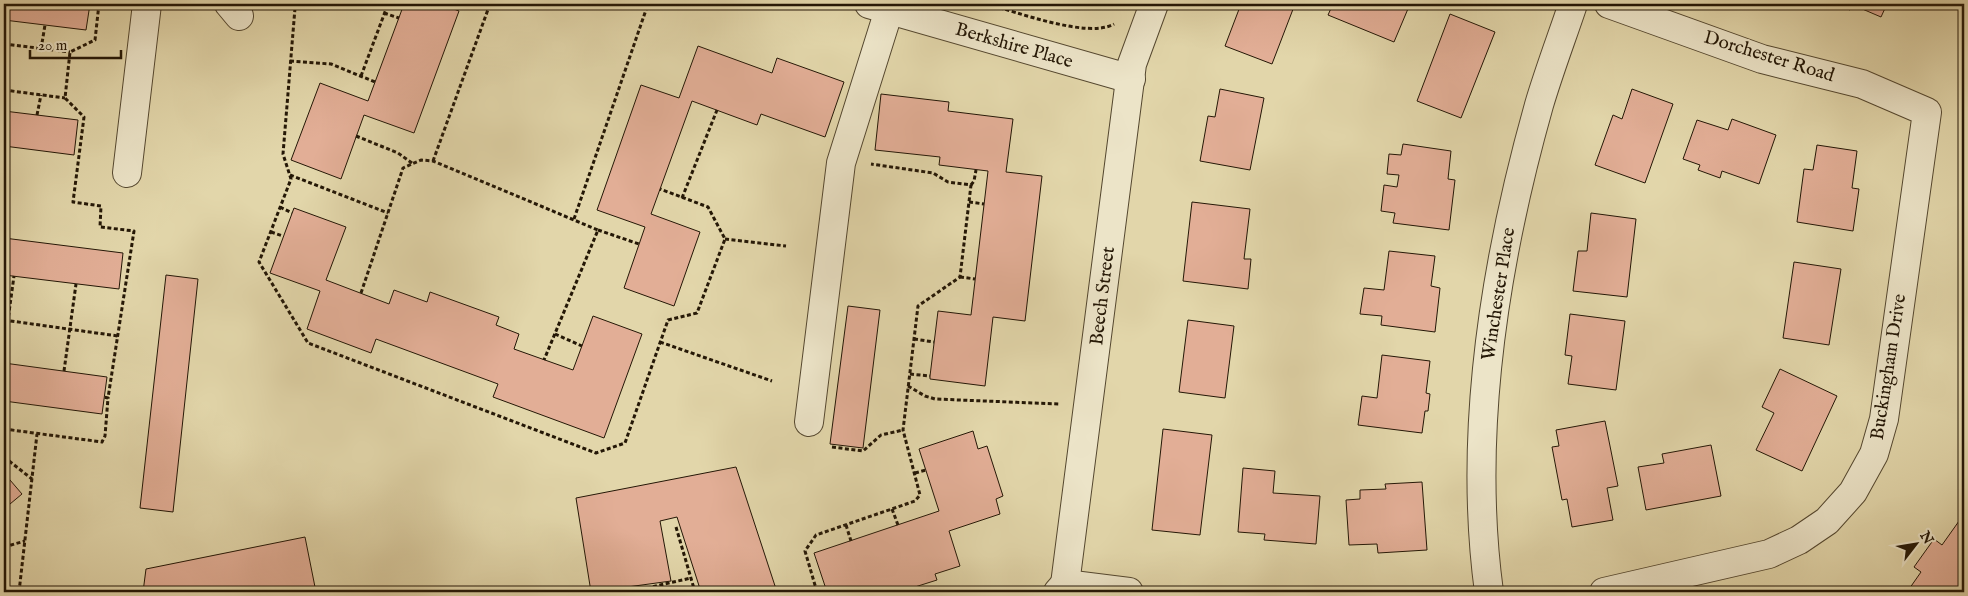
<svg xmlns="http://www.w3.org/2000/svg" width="1968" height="596" font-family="'IM FELL English',serif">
<rect width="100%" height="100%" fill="#e2d6aa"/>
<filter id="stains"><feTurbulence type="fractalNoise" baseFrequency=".004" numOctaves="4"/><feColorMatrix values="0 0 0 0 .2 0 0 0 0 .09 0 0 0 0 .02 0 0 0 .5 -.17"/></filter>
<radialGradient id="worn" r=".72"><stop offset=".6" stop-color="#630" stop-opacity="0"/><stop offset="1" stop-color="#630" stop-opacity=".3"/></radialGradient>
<!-- building -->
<g fill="#e2ae96" stroke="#241706">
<path d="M4 4H90L86 30 4 20Z"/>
<path d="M404 4H441L459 11 414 133 364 115 341 179 291 160 320 83 368 101Z"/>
<path d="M1241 4H1295L1272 64 1225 46Z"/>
<path d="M1333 4H1410L1394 42 1328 15Z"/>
<path d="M1835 4H1887L1881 17 1853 5 1850 10Z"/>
<path d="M1450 14 1495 32 1461 118 1417 101Z"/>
<path d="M698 46 772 73 777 58 844 82 825 137 761 114 757 125 692 101 651 214 700 232 674 306 624 288 645 227 597 210 641 85 679 98Z"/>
<path d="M1220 89 1264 98 1250 170 1200 161 1208 116 1215 117Z"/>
<path d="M1632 89 1673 104 1645 183 1595 165 1613 115 1622 119Z"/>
<path d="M881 94 949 102 948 111 1013 119 1006 172 1042 176 1025 321 993 317 985 386 930 379V376L938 311 971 315 988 171 939 165 940 157 875 150Z"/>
<path d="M4 111 78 120 74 155 4 146Z"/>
<path d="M1732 119 1776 135 1759 184 1722 171 1720 178 1698 170 1700 165 1683 159 1697 120 1728 130Z"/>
<path d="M1403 144 1451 151 1448 179 1455 180 1449 230 1393 223 1395 213 1381 211 1384 185 1397 187 1399 175 1387 174 1389 154 1401 155Z"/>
<path d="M1817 145 1857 151 1852 188 1859 189 1853 231 1797 222 1804 169 1813 170Z"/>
<path d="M1192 202 1250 209 1244 259H1251L1248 289 1183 281Z"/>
<path d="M294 208 346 227 326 280 389 304 394 290 427 302 430 292 499 317 496 325 519 334 514 349 573 370 593 316 642 334 604 438 493 397 498 384 376 339 371 353 307 329 320 291 270 273Z"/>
<path d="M1591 213 1636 219 1627 297 1573 291 1578 251H1587Z"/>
<path d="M4 238 123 253 119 289 4 275Z"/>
<path d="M1389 251 1435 256 1431 286 1440 288 1435 332 1381 325 1382 316 1360 314 1364 288 1384 290Z"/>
<path d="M1794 262 1841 269 1829 345 1783 338Z"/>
<path d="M166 275 198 279 173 512 140 508Z"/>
<path d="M848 306 880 310 863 448 830 444Z"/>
<path d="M1570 314 1625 321 1616 390 1568 384 1572 356 1565 355Z"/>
<path d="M1188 320 1234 326 1225 398 1179 392Z"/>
<path d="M1382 355 1430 361 1426 393 1430 394 1428 411H1425L1422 433 1358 425 1362 396 1377 398Z"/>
<path d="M4 363 107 377 102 414 4 401Z"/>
<path d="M1780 369 1837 396 1802 471 1756 450 1774 413 1762 407Z"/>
<path d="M1964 401V444L1959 443Z"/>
<path d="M1605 421 1618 486 1607 488 1613 520 1572 527 1567 499 1562 500 1552 447 1559 446 1556 430Z"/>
<path d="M1163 429 1212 435 1200 535 1152 530Z"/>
<path d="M973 431 978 449 987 446 1003 496 996 499 1000 514 949 531 960 566 935 574 937 580 899 592H827L814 553 939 511 919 449Z"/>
<path d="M1711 445 1721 496 1646 510 1638 467 1664 463 1662 454Z"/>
<path d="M736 467 777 592H701L677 517 660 521 671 581 591 592 576 498Z"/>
<path d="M1243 468 1275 471 1273 493 1320 496 1316 544 1264 540 1265 534 1238 532Z"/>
<path d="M4 473 22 494 4 509Z"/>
<path d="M1422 482 1427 550 1378 553 1377 544 1349 545 1346 500 1360 499V490L1386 489 1385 484Z"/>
<path d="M1964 514V592H1907L1921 572 1914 567 1934 539 1942 545Z"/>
<path d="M305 537 316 592H143L146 569Z"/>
<path d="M4 569 9 570 6 592H4Z"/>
</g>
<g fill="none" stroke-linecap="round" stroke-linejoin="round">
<!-- minor casing -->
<g stroke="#54472f" stroke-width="30">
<g id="minor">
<path d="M229 4 239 16"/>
<path d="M869 4 1131 79"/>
<path d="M127 173 147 4"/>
<path d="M809 422 841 163 889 10"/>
<path d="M1058 592 1065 584 1129 592"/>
<path d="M1064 592 1132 64 1154 4"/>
<path d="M1489 592C1467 430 1495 261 1539 105 1549 71 1562 37 1573 4"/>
<path d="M1604 592 1769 554 1799 540 1827 521 1853 492 1874 454 1884 419 1927 112 1862 84 1762 59 1609 4"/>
</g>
</g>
<!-- path -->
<g stroke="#241706" stroke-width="3" stroke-dasharray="4 2.5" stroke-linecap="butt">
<path d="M99 4 95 40 70 52 65 98 84 117 73 202 101 206 100 227 134 231 108 398"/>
<path d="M300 4 295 8 283 154 291 179 259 262 308 343 596 453 625 443 668 320 697 313 725 239 708 207 660 189"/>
<path d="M987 4C1017 12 1088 39 1114 24"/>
<path d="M384 13 399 18"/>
<path d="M4 44 70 52"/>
<path d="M41 49 45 25"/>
<path d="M290 61 331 64 375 82"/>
<path d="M361 76 388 4"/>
<path d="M4 90 65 98"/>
<path d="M37 115 41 95"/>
<path d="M356 136 398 153 412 163"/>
<path d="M433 161 490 4"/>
<path d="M290 175 388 213"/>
<path d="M971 185 974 181 976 170"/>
<path d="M682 198 717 110"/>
<path d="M969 202 984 204"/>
<path d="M280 207 292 213"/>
<path d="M574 219 648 4"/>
<path d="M598 230 639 244"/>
<path d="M271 232 283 236"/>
<path d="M725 239 786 246"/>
<path d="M960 277 975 279"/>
<path d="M361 293 403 168 421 160 433 161 598 230 544 360"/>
<path d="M4 320 118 336"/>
<path d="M555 334 582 346"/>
<path d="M914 339 934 342"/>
<path d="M660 342 772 381"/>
<path d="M4 349 14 276"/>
<path d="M64 371 76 284"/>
<path d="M910 374 930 376"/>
<path d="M908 386 925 396 935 399 1059 404"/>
<path d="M4 429 102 442 105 436 108 398 104 397"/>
<path d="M832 447 863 451 881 435 903 430"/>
<path d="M4 457 32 479"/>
<path d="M915 473 926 470"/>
<path d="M892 509 898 525"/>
<path d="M846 525 851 541"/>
<path d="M676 527 695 592"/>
<path d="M4 547 25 541"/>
<path d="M634 591 691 578"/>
<path d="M19 592 37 434"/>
<path d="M228 592H229"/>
<path d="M817 592 805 551 816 535 915 501 920 495 903 430 918 306 960 277 971 185 948 182 933 173 871 164"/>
</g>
<!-- minor -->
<use href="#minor" stroke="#ece4c8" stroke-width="28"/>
</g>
<g text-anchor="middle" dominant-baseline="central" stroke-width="4" stroke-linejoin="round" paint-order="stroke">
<!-- street labels -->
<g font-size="19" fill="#241706" stroke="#ece4c8">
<text transform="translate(1014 46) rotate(16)">Berkshire Place</text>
<text transform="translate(1769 57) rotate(17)">Dorchester Road</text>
<text transform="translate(1499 294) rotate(-81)">Winchester Place</text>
<text transform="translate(1103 296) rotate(-83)">Beech Street</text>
<text transform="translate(1889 367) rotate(-81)">Buckingham Drive</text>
</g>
</g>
<!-- margin -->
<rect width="1968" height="596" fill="none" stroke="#e2d6aa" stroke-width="20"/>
<rect x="5" y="5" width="1958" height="586" fill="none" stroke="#241706" stroke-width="2.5"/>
<rect x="10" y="10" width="1948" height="576" fill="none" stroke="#241706"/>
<!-- north arrow -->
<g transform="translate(1916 544) rotate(59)" stroke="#ece4c8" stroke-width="4" paint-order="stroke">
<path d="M0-4L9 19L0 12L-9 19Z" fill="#241706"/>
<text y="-8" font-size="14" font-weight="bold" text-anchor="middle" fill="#241706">N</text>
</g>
<!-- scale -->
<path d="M30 50v8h91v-8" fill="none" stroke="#241706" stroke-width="2.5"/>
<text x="38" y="50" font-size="15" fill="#241706" stroke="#ece4c8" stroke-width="4" paint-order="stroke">20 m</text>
<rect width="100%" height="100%" filter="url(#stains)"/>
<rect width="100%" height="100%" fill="url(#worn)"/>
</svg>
